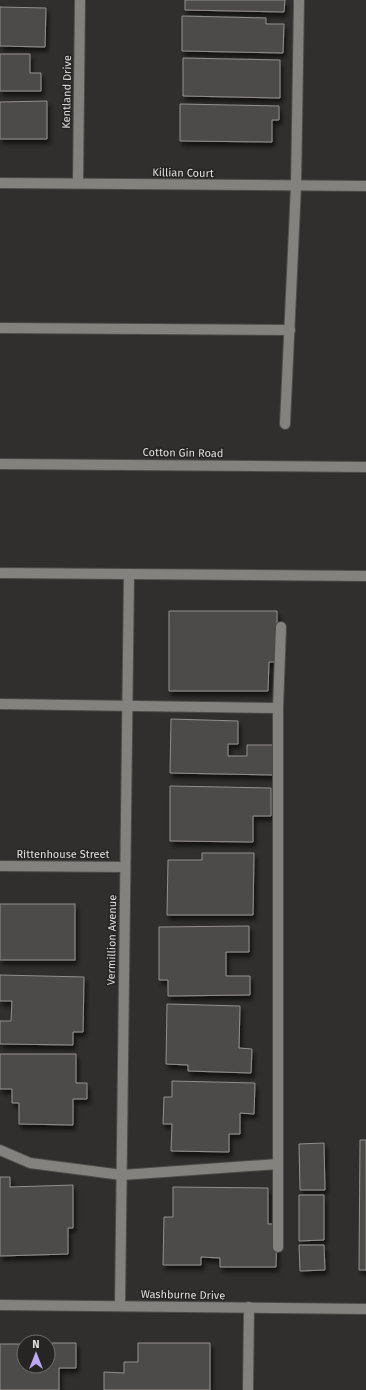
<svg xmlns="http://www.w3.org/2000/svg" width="366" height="1390" font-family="'Fira Sans',sans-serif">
<defs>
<filter id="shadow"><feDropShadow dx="2.5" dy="4.5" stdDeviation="2" flood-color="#0009"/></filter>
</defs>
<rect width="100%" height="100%" fill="#302f2d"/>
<!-- building -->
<g fill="#4e4b4a" stroke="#928e8d" filter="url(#shadow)">
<path d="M185 0H285L284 12 185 10Z"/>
<path d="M0 7 46 8 45 47 0 46Z"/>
<path d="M182 16 266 18V24H284L283 53 182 51Z"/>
<path d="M0 54H30V73H41V91H0Z"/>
<path d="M183 58 280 60V98L183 96Z"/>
<path d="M47 101V139H0V102Z"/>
<path d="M180 104 279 106V120H272V142L180 141Z"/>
<path d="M169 611H277V662H269L268 691H169Z"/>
<path d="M171 719 238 721V744H228V756H247V745H273V775L170 773Z"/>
<path d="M170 786 271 788V816H253V842L170 841Z"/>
<path d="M202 853H254L253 915H167L168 860H202Z"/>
<rect x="0" y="904" width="75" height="56"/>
<path d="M249 926V952H226V976H250V995L168 996V980H159V927Z"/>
<path d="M0 975 84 977 83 1032H73V1045L0 1044V1021H11L12 1001H0Z"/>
<path d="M167 1004 240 1006 239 1048 252 1049 251 1073 188 1071V1065L166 1064Z"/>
<path d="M0 1054H76V1083H87V1099H73V1125L19 1124V1103H12V1089H0Z"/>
<path d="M172 1081 255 1083 254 1114 240 1113V1134H229V1152L171 1151 172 1124H163L164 1097H172Z"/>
<path d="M360 1140H366V1270H359Z"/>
<path d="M324 1143 325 1190H300L299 1144Z"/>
<path d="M0 1177H10V1187L73 1185V1228H68V1254L0 1256Z"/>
<path d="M173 1187 268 1188V1224H277L276 1267H220V1258L201 1257V1265H163L164 1217H173Z"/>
<path d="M299 1195H324V1240L299 1241Z"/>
<path d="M299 1245H324L325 1270 300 1271Z"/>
<path d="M48 1343H76V1368H59V1390H0V1344H24V1366H48Z"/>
<path d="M138 1343H210V1390H104V1372L124 1373V1362H138Z"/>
</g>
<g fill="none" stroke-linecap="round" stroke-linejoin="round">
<!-- minor casing -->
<g stroke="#4c4b49" stroke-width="12">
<g id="minor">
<path d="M0 183 366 186"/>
<path d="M78 183 80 0"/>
<path d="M0 328 290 330"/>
<path d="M285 424 296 186 299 0"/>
<path d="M0 464 366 467"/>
<path d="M0 573 366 576"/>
<path d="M0 704 278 708"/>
<path d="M0 866 125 867"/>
<path d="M0 1150 30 1163 122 1175 278 1164"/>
<path d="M278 1247V708L281 627"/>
<path d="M0 1305 366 1309"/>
<path d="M120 1306 129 574"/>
<path d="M248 1390 249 1307"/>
</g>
</g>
<!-- minor -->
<use href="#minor" stroke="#83827f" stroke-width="10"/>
</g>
<g text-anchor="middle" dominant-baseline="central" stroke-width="3" stroke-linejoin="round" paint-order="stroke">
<!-- street labels -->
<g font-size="11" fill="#dfdfdd" stroke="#262523">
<text transform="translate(67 92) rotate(-89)">Kentland Drive</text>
<text transform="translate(183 173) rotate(1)">Killian Court</text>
<text transform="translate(183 453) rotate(1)">Cotton Gin Road</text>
<text x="63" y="854">Rittenhouse Street</text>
<text transform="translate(112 940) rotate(-89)">Vermillion Avenue</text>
<text transform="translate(183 1295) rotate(1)">Washburne Drive</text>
</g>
</g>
<!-- north arrow -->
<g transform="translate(36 1354)"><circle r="19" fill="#262523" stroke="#706f6d"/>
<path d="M0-3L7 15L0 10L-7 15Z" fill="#bfa9f4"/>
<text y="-6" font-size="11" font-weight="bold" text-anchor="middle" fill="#dfdfdd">N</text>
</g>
</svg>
